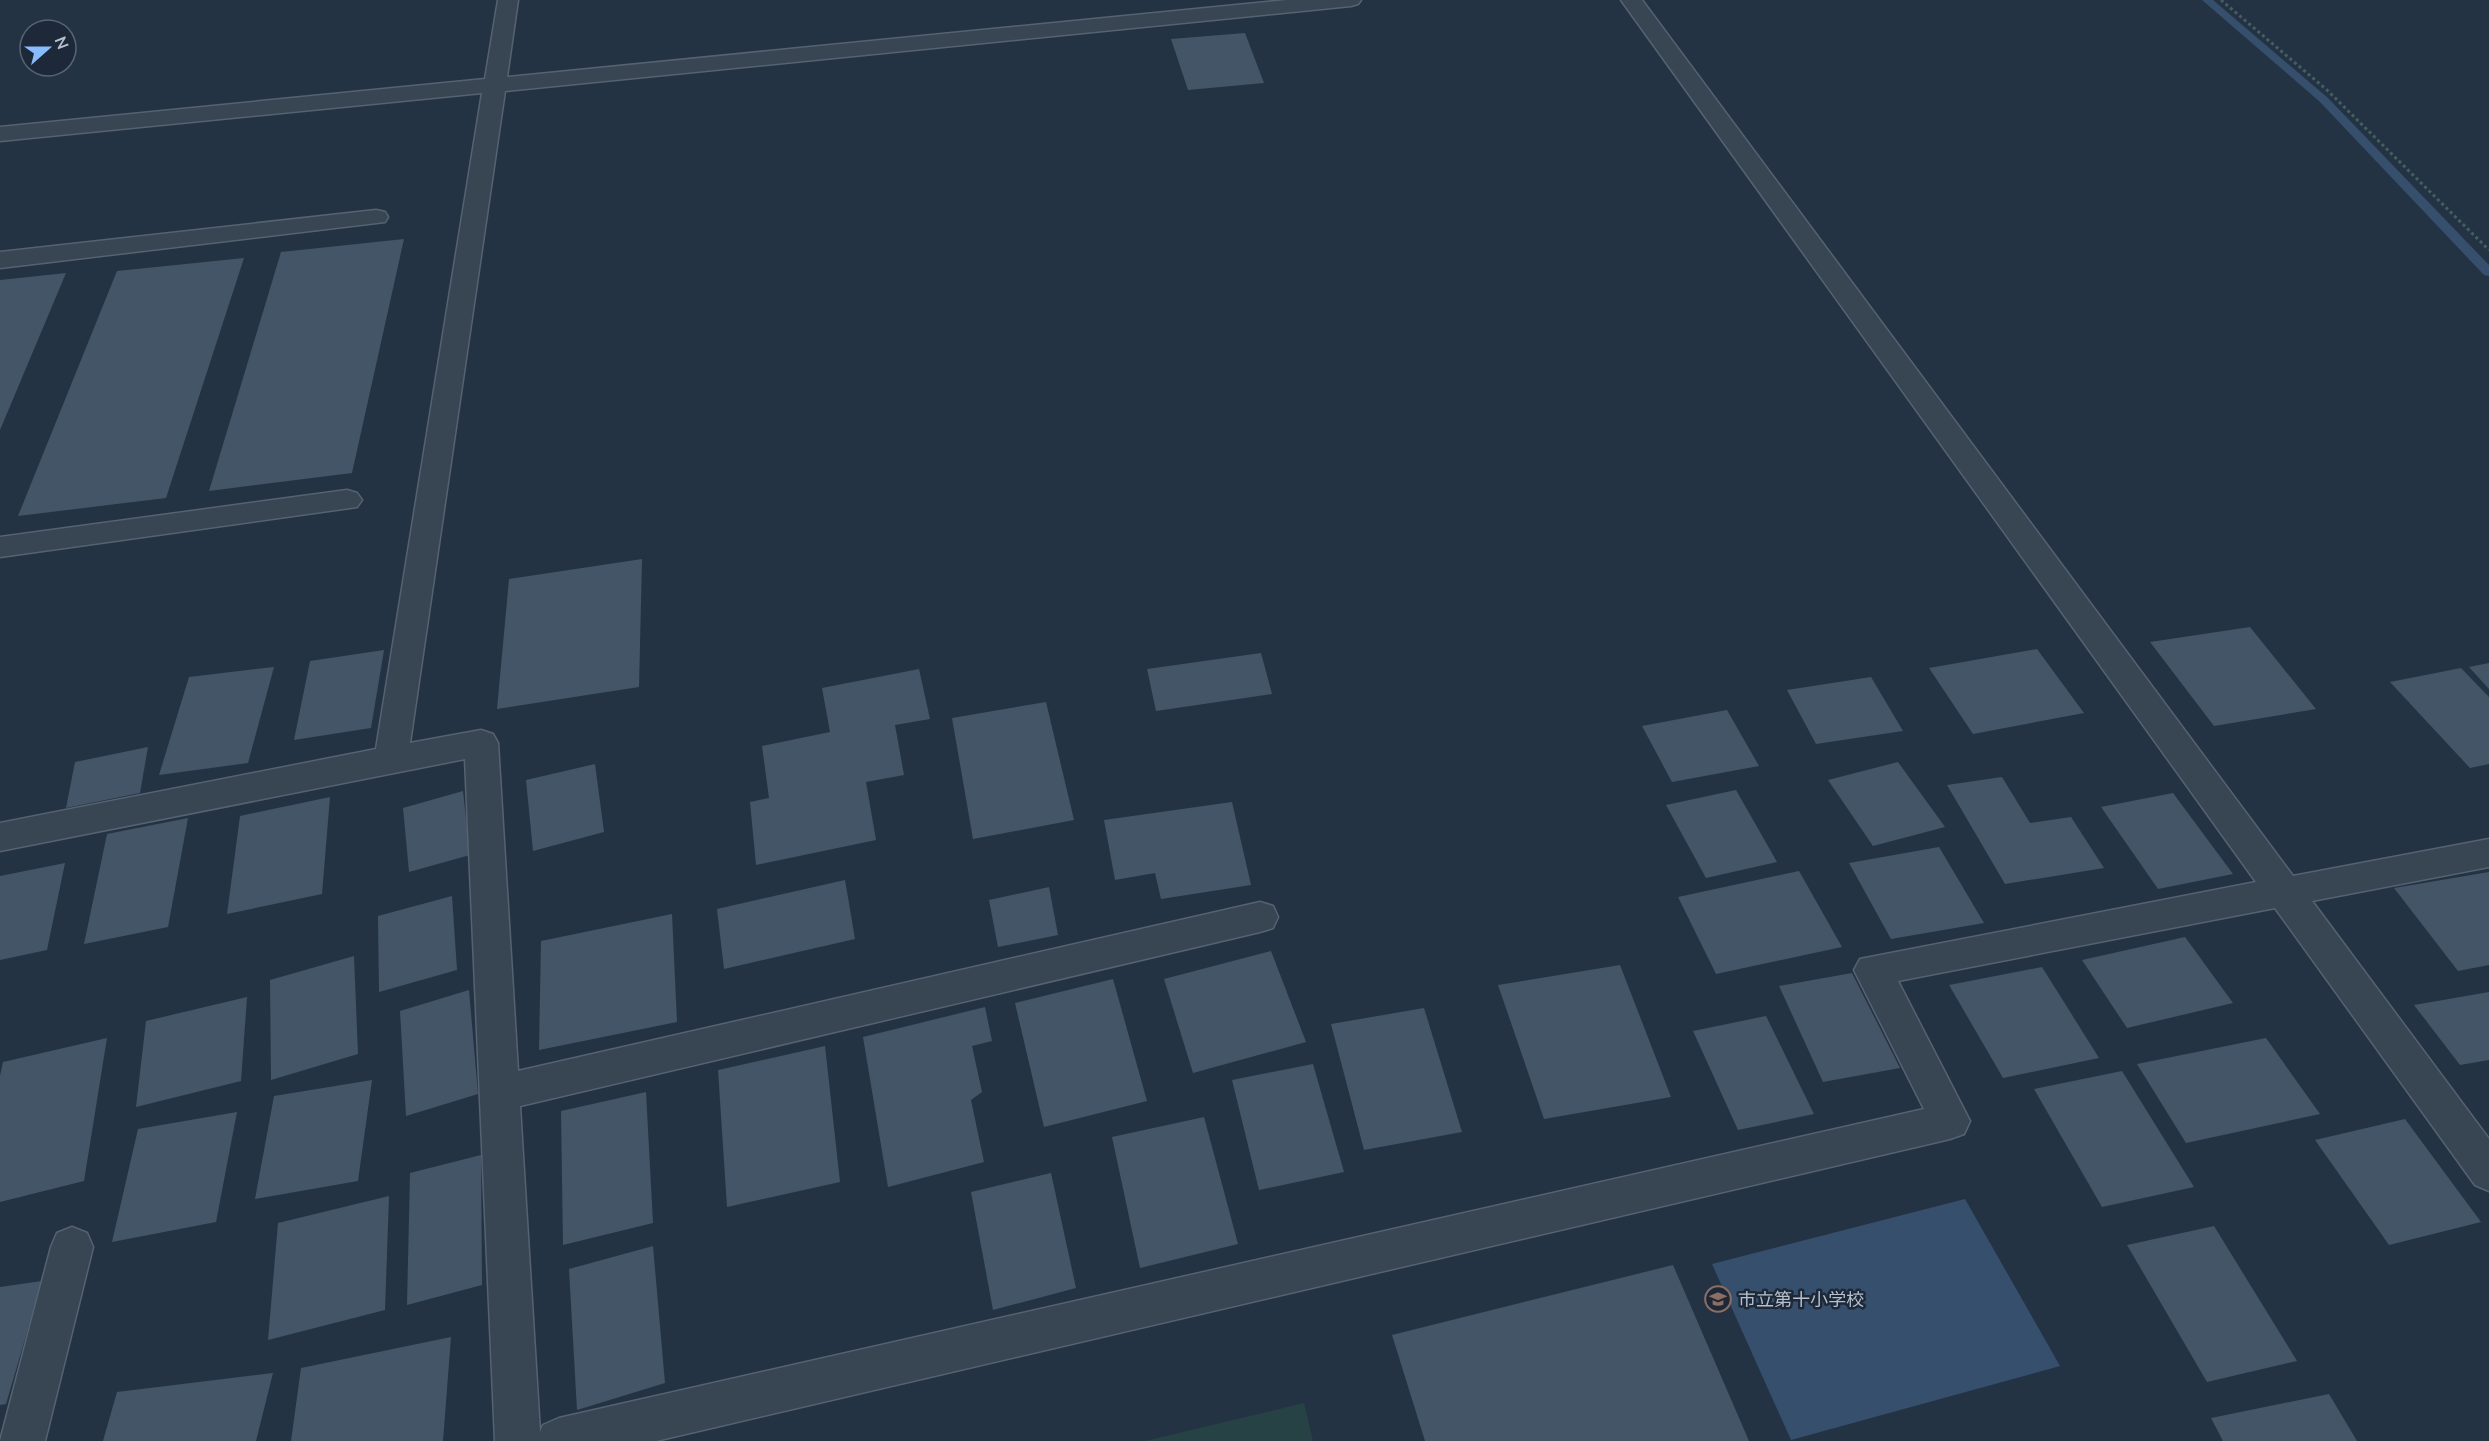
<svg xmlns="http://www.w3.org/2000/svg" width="2489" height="1441" font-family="Mulish,'Noto Sans JP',sans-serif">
<rect width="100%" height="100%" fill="#243344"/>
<!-- green -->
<path fill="#264244" d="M1304 1403 1313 1441H1145Z"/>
<!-- water -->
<path fill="#364f6c" d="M1965 1199 2060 1366 1791 1440 1712 1264Z"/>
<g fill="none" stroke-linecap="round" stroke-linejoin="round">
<!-- stream -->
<path fill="#364f6c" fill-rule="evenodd" d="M2202 0H2213L2328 98 2489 265V276L2484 275 2320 102Z"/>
</g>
<!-- building -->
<g fill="#445568">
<path d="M1245 33 1264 83 1188 90 1171 39Z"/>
<path d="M404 239 352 473 209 491 281 252Z"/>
<path d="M244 258 166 498 18 516 117 271Z"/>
<path d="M66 273 0 430V280Z"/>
<path d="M642 559 639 687 497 709 509 579Z"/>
<path d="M2250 627 2316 709 2214 726 2150 642Z"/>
<path d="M2037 649 2084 713 1973 734 1929 668Z"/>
<path d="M384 650 371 728 294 740 310 661Z"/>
<path d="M1261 653 1272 694 1156 711 1147 669Z"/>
<path d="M2489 663V689L2469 667Z"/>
<path d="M274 667 248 763 159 775 189 677Z"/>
<path d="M2461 668 2489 697V764L2470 768 2390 682Z"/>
<path d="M919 669 930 719 895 725 904 775 866 782 876 840 756 865 750 802 769 798 762 746 830 732 822 688Z"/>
<path d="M1871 677 1903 731 1816 744 1787 690Z"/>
<path d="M1046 702 1074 820 973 839 952 718Z"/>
<path d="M1727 710 1759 766 1672 782 1642 726Z"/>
<path d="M148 747 140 793 66 808 75 762Z"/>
<path d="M1898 762 1945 827 1873 846 1828 780Z"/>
<path d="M595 764 604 832 533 851 526 780Z"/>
<path d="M2002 777 2030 823 2071 817 2104 868 2005 884 1947 785Z"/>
<path d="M1736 790 1777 862 1706 878 1666 805Z"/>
<path d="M463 791 470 855 409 872 403 808Z"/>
<path d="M2173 793 2233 874 2158 889 2101 807Z"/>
<path d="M330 797 322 894 227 914 240 816Z"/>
<path d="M1232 802 1251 885 1161 899 1155 873 1115 880 1104 820Z"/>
<path d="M188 818 168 927 84 944 107 834Z"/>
<path d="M1939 847 1984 923 1891 939 1849 863Z"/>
<path d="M65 863 47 950 0 960V876Z"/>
<path d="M1799 871 1842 947 1716 974 1678 897Z"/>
<path d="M2489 872V965L2458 971 2394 888Z"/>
<path d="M845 880 855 939 724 969 717 909Z"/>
<path d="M1049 887 1058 935 998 947 989 900Z"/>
<path d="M452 896 457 970 379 992 378 916Z"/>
<path d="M672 914 677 1022 539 1050 541 941Z"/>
<path d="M2185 937 2233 1003 2127 1028 2082 960Z"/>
<path d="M1271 951 1306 1042 1193 1073 1164 979Z"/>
<path d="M354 956 358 1054 271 1080 270 980Z"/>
<path d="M1620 965 1671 1097 1544 1119 1498 985Z"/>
<path d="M2042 967 2099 1058 2003 1078 1949 985Z"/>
<path d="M1852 973 1900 1068 1823 1082 1779 986Z"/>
<path d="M1113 979 1147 1101 1044 1127 1015 1003Z"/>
<path d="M469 990 478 1094 406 1116 400 1011Z"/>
<path d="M2489 992V1060L2460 1065 2414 1005Z"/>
<path d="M247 997 241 1081 136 1107 146 1021Z"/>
<path d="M985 1007 992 1041 972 1046 982 1092 971 1100 984 1162 888 1187 863 1037Z"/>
<path d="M1424 1008 1462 1132 1364 1150 1331 1024Z"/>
<path d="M1766 1016 1814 1114 1738 1130 1693 1031Z"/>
<path d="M107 1038 84 1181 0 1202V1076L3 1062Z"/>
<path d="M2266 1038 2320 1114 2186 1143 2137 1064Z"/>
<path d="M825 1046 840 1182 727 1207 718 1070Z"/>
<path d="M1313 1064 1344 1172 1259 1190 1232 1080Z"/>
<path d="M2122 1071 2194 1187 2102 1207 2034 1089Z"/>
<path d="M372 1080 358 1181 255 1199 274 1096Z"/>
<path d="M646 1092 653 1223 563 1245 561 1111Z"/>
<path d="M237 1112 216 1222 112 1242 138 1129Z"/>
<path d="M1204 1117 1238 1244 1140 1268 1112 1137Z"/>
<path d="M2405 1119 2481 1222 2389 1245 2315 1140Z"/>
<path d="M481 1155 482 1285 407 1305 410 1173Z"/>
<path d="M1051 1173 1076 1288 993 1310 971 1192Z"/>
<path d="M389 1196 385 1310 268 1340 278 1223Z"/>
<path d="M2214 1226 2297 1361 2207 1382 2127 1245Z"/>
<path d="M653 1246 665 1383 577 1410 569 1269Z"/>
<path d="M1673 1265 1749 1441H1425L1392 1335Z"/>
<path d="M42 1281 6 1404 0 1405V1287Z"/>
<path d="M451 1337 443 1441H291L301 1368Z"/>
<path d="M273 1373 256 1441H103L117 1392Z"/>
<path d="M2329 1394 2357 1441H2223L2211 1418Z"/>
</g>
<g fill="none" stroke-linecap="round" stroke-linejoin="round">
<!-- minor casing -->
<g stroke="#566270" stroke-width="3">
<g id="minor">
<path d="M498 0H518L507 77 1287 0H1361L1358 4 1351 6 505 91 410 743 481 730 493 734 498 743 518 1071 1260 902 1273 906 1278 917 1273 928 1260 932 520 1106 540 1432 543 1425 559 1418 1924 1109 1854 970 1860 959 2256 882 1621 0H1642L2293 876 2489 839V867L2312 901 2489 1139V1191L2475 1185 2275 908 1898 981 1970 1121 1964 1134 1950 1139 656 1441H495L465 759 0 851V823L376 749 482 93 0 141V127L485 79Z"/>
<path d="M376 210 385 212 388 217 385 222 0 268V252Z"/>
<path d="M347 490 357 493 362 500 357 507 0 557V537Z"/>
<path d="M72 1227 87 1233 93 1247 45 1441H0L51 1247 57 1233Z"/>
</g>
</g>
<!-- path -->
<path stroke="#445f61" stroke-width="3" stroke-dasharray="3 3" stroke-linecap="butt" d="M2221 0 2327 90 2489 250"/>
<!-- minor -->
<use href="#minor" fill="#384553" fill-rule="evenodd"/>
</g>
<!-- icons -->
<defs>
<g id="school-ring" transform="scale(1.35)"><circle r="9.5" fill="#1d2938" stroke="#8d6e63" stroke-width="1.5"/><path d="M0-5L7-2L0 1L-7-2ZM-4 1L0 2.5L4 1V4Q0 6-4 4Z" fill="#8d6e63"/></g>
</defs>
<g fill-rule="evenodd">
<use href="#school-ring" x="1718" y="1299"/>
</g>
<g text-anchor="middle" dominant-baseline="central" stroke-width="5" stroke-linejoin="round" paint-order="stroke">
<!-- near-poi labels -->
<g font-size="18" fill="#b5bfcd" stroke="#1d2938" text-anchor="start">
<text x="1738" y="1299">市立第十小学校</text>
</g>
</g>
<!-- north arrow -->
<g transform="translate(48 48) rotate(69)"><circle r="28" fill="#1d2938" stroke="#5a6574" stroke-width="1.5"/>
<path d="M0-4.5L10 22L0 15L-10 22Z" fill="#88bcff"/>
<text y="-9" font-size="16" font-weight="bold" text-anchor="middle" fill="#b5bfcd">N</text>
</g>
</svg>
